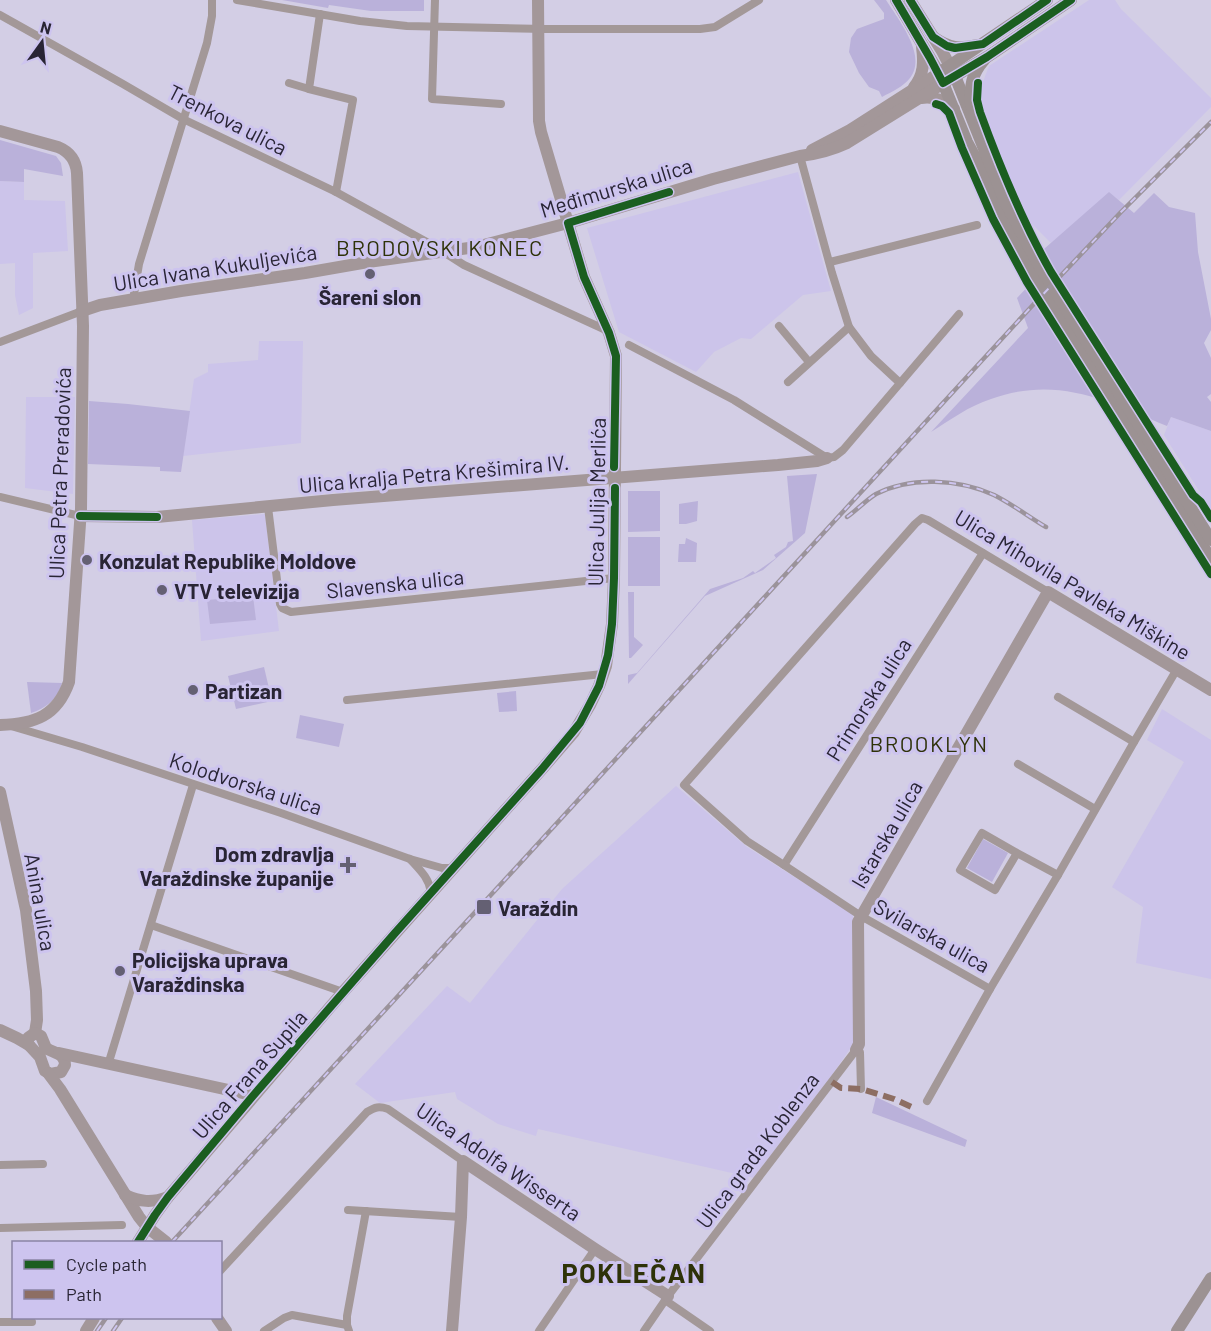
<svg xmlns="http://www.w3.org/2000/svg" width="1211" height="1331" font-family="Barlow,sans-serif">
<rect width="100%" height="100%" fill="#d3cee5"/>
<!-- built -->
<g fill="#ccc4ea">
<path d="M1089 0H1115L1121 9 1211 98V107L1119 200 1109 193 1051 243 1030 222 1019 202 982 108 980 98 981 87 989 66Z"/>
<path d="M798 172 831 291 803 295 751 339 741 338 714 352 696 372 619 332 587 228Z"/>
<path d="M0 181 24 182V200L65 201 68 251 33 253V308L19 315 15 295V263L0 264Z"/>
<path d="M259 341H303L301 443 183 456 194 379 208 372V364L258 360Z"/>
<path d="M26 397H75L73 494 25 488Z"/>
<path d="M1171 417 1211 431V510L1164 435Z"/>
<path d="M265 514 279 631 201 641 192 520Z"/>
<path d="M1162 709 1211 740V979L1136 963 1143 907 1112 887 1184 762 1147 740Z"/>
<path d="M676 786 747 847 853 914 854 1043 823 1088 754 1178 538 1129 536 1136 498 1124 457 1099 455 1092 380 1103 355 1084 447 986 470 1003 562 889Z"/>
</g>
<!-- green -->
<g fill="#bab1da">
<path d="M282 0H424V11H371L329 5 328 8Z"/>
<path d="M874 0H886C898 19 928 56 910 78 903 87 891 92 882 97L879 91 869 87 859 73 849 52 851 38 857 29 884 19V13Z"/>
<path d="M0 140 56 156 61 163 63 176 24 169V182L0 181Z"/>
<path d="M1109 192 1134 213 1154 193 1169 207 1195 213 1198 252 1211 319V330L1204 343 1211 358V394L1207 397 1211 402V431L1171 417 1167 426C1107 401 1058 375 991 399 969 406 950 420 931 432L1028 328 1017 298 1051 262 1044 249Z"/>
<path d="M89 401 128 404 190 411 181 472 160 471V467L88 464Z"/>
<path d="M817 474 805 533 763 570 705 596 628 684V675L637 673 710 589 743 578 753 571 755 573 776 558 774 555 786 547 788 542 793 541 787 476Z"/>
<path d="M628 491H660V531L628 532Z"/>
<path d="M698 501 697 521 686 524H679V504Z"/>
<rect x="628" y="537" width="32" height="49"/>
<path d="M686 538 697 543 696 562H678L679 544H685Z"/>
<path d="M628 592H634V637L643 645 631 658H629Z"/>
<path d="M253 596 256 620 210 624 207 600Z"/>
<path d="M264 667 272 701 236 709 228 676Z"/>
<path d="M27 682 62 683C58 699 46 708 31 713Z"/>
<path d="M516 691 517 711 499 712 497 693Z"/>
<path d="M300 715 344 724 339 747 296 738Z"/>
<path d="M983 839 1008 853 992 882 967 868Z"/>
<path d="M876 1097 967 1140 965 1147 872 1113Z"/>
</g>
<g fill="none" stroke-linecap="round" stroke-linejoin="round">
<!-- street -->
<g stroke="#a39898" stroke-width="8">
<path d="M237 0 360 21 407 26 545 29H700L715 27 759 0"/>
<path d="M435 0 432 99 501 104"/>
<path d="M320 14 309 89 353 100 336 192"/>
<path d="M0 15 123 84 183 119 336 192 434 246 464 265 608 331"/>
<path d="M289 83 309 89"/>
<path d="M800 156 832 273 849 327 871 356 900 383"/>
<path d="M830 262 977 225"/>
<path d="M134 299V294L139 264 207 43 212 16V0"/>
<path d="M779 326 809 362"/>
<path d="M0 342 82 311"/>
<path d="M629 345 734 400 827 458 834 457 843 450 959 314"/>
<path d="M788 382 849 327"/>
<path d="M0 497 80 516"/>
<path d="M268 507 280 604 282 608 291 612 614 578"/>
<path d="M1058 697 1134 742"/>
<path d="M347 700 603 674"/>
<path d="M11 726 82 747 281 813 410 859 442 868H453"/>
<path d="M1018 764 1095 809"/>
<path d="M1017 853 982 833 960 870 995 890 1017 853 1058 875"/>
<path d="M410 859C420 870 429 878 431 892"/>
<path d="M784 865 983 553"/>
<path d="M151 925 343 992"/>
<path d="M990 989 861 916 784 865 747 841 684 785 915 524 922 518 928 520 1048 592"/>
<path d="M108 1065 193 785"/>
<path d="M927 1101 990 989 1058 875 1134 742 1177 669"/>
<path d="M0 1165 43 1164"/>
<path d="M348 1210 461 1217"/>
<path d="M0 1228 122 1225"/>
<path d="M220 1271 367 1112C375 1107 379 1106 388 1109L463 1161"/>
<path d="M665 1300 710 1331"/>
<path d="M0 1322H32"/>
<path d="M264 1331 284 1318 292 1315 347 1325"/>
<path d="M349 1331 347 1325V1316L366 1211"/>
<path d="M539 1331 595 1249"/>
<path d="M644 1331 668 1296 856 1050 860 1052 861 1089"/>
</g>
<!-- secondary -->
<g stroke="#a39799" stroke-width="12">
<path d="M914 87C924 75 924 62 922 47"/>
<path d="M921 98C934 96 943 100 954 109"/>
<path d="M0 131 58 147C70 152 76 160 77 173L83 326 81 509 69 682C57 716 35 724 0 725"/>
<path d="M812 150 850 130 939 73 896 0"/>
<path d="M82 311 100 305 181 291 305 273 368 262 476 247 568 223 713 179 800 156C817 154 832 150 847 143L955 76 942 51 910 0"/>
<path d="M80 516 157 517 333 500 778 465 817 461 827 458"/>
<path d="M0 792 26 910 36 991 37 1020 35 1033"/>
<path d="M0 1030 17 1038 29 1045"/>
<path d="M35 1033 41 1036 46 1048C55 1054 65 1053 65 1065L61 1072 51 1074 45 1071 40 1057 28 1044V1038Z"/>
<path d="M856 1050 859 1044 858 922 1048 592 1211 690"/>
<path d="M59 1053 247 1094 252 1097"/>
<path d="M48 1073 60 1089 139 1217 147 1227 166 1242"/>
<path d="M125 1195C140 1202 152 1203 168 1197"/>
<path d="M138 1242 155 1215 168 1197 343 992 542 769 574 732 590 705 599 686 606 666 612 624 614 578 616 356 609 333 584 277 541 132 539 121 538 0"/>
<path d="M217 1318 226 1331"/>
<path d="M86 1331 94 1318"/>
<path d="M452 1331 461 1217 463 1161 595 1249 668 1296"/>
</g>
<!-- primary -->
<g stroke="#9c9293" stroke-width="12">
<path d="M1047 0 939 73 967 142 979 164 998 210 1031 271 1211 559"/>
<path d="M1071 0 987 57 955 76 1006 204 1040 267 1211 540"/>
<path d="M933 37C951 49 958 49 978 45"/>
<path d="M971 105C970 86 971 75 984 60"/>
<path d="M1177 1331 1211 1278"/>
</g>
<!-- rail casing -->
<g stroke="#9b939b" stroke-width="4.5">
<g id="rail">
<path d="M847 517C857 510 866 500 876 494 911 476 959 479 994 495 1012 504 1029 517 1046 527"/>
<path d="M172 1242 1032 306 1121 212 1211 122"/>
<path d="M97 1331 106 1318"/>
<path d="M113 1331 122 1318"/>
</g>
</g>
<!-- rail -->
<use href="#rail" stroke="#cdc4ef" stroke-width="2" stroke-dasharray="7" stroke-linecap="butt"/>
<!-- quiet -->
<path stroke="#8d6e63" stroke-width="6" stroke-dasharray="12 6" stroke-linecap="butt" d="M832 1082 841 1088 861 1089 894 1099 916 1109"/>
<!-- cycleway casing -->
<g stroke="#cdc4ef" stroke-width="11">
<g id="cycleway">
<path d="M896 0 930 58 943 83 987 57 1071 0"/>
<path d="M910 0 933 37 947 46 955 48 983 44 1047 0"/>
<path d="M978 83 977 100 980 112C1000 167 1022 221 1051 272L1193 495 1201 502 1211 518"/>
<path d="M936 104 942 106 949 113 962 148 993 219 1027 282 1211 574"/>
<path d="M614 467 616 356 609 333 584 277 568 223 669 192"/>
<path d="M80 516 157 517"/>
<path d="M138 1242 155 1215 168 1197 252 1097 395 933 542 769 580 723 599 686 608 655 612 624 614 578 615 488"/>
</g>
</g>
<!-- cycleway -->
<use href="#cycleway" stroke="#1b5e20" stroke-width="8"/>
</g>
<!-- markers -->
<g fill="#646073" stroke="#cdc4ef" stroke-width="2">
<circle cx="370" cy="274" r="6"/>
<circle cx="87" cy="560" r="6"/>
<circle cx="162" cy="590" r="6"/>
<circle cx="193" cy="690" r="6"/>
<path d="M345 856h6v6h6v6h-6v6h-6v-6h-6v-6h6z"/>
<rect x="476" y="899" width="16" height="16" rx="3"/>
<circle cx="120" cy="971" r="6"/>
</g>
<g text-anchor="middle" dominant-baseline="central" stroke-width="6" stroke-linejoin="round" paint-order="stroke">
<!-- street labels -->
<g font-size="21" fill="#292535" stroke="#cdc4ef">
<text transform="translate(228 119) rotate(27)">Trenkova ulica</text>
<text transform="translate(616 187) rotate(-17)">Međimurska ulica</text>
<text transform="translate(215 267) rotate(-9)">Ulica Ivana Kukuljevića</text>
<text transform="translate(59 473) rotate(-88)">Ulica Petra Preradovića</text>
<text transform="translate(434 473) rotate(-5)">Ulica kralja Petra Krešimira IV.</text>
<text transform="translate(596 502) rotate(-89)">Ulica Julija Merlića</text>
<text transform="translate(395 583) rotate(-6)">Slavenska ulica</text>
<text transform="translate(1073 584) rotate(31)">Ulica Mihovila Pavleka Miškine</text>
<text transform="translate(868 699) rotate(-58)">Primorska ulica</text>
<text transform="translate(246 783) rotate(18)">Kolodvorska ulica</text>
<text transform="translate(886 834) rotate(-60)">Istarska ulica</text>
<text transform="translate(41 902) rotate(80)">Anina ulica</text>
<text transform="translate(932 935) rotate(29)">Svilarska ulica</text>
<text transform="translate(249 1074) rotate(-49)">Ulica Frana Supila</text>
<text transform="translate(757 1150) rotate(-53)">Ulica grada Koblenza</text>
<text transform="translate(499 1161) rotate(34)">Ulica Adolfa Wisserta</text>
</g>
<!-- poi labels -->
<g font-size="21" font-weight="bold" fill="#292535" stroke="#cdc4ef" text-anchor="start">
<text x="370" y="296" text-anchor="middle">Šareni slon</text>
<text x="99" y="560">Konzulat Republike Moldove</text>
<text x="174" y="590">VTV televizija</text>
<text x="205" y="690">Partizan</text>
<text x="334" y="853" text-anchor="end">Dom zdravlja<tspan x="334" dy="24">Varaždinske županije</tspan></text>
<text x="498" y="907">Varaždin</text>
<text x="132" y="959">Policijska uprava<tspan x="132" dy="24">Varaždinska</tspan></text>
</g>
<!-- neighbourhood labels -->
<g font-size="22" letter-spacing="1.5" fill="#2e3209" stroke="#cdc4ef">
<text x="440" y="247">BRODOVSKI KONEC</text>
<text x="929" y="743">BROOKLYN</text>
</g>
<!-- district labels -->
<g font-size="27" font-weight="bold" letter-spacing="1.5" fill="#2e3209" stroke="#cdc4ef">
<text x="634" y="1272">POKLEČAN</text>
</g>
</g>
<!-- legend -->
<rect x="12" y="1241" width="210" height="78" fill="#cdc4ef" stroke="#8b84a5" stroke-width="1.5"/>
<rect x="24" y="1260" width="30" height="9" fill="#1b5e20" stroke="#8b84a5" stroke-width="1.5"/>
<text x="66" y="1271" font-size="18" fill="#292535">Cycle path</text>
<rect x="24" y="1290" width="30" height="9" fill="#8d6e63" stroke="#8b84a5" stroke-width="1.5"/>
<text x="66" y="1301" font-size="18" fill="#292535">Path</text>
<!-- north arrow -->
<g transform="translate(42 42) rotate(15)" stroke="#cdc4ef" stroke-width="4.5" paint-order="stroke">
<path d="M0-4.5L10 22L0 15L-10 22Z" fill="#292535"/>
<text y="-9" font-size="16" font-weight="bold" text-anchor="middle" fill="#292535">N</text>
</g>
</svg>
